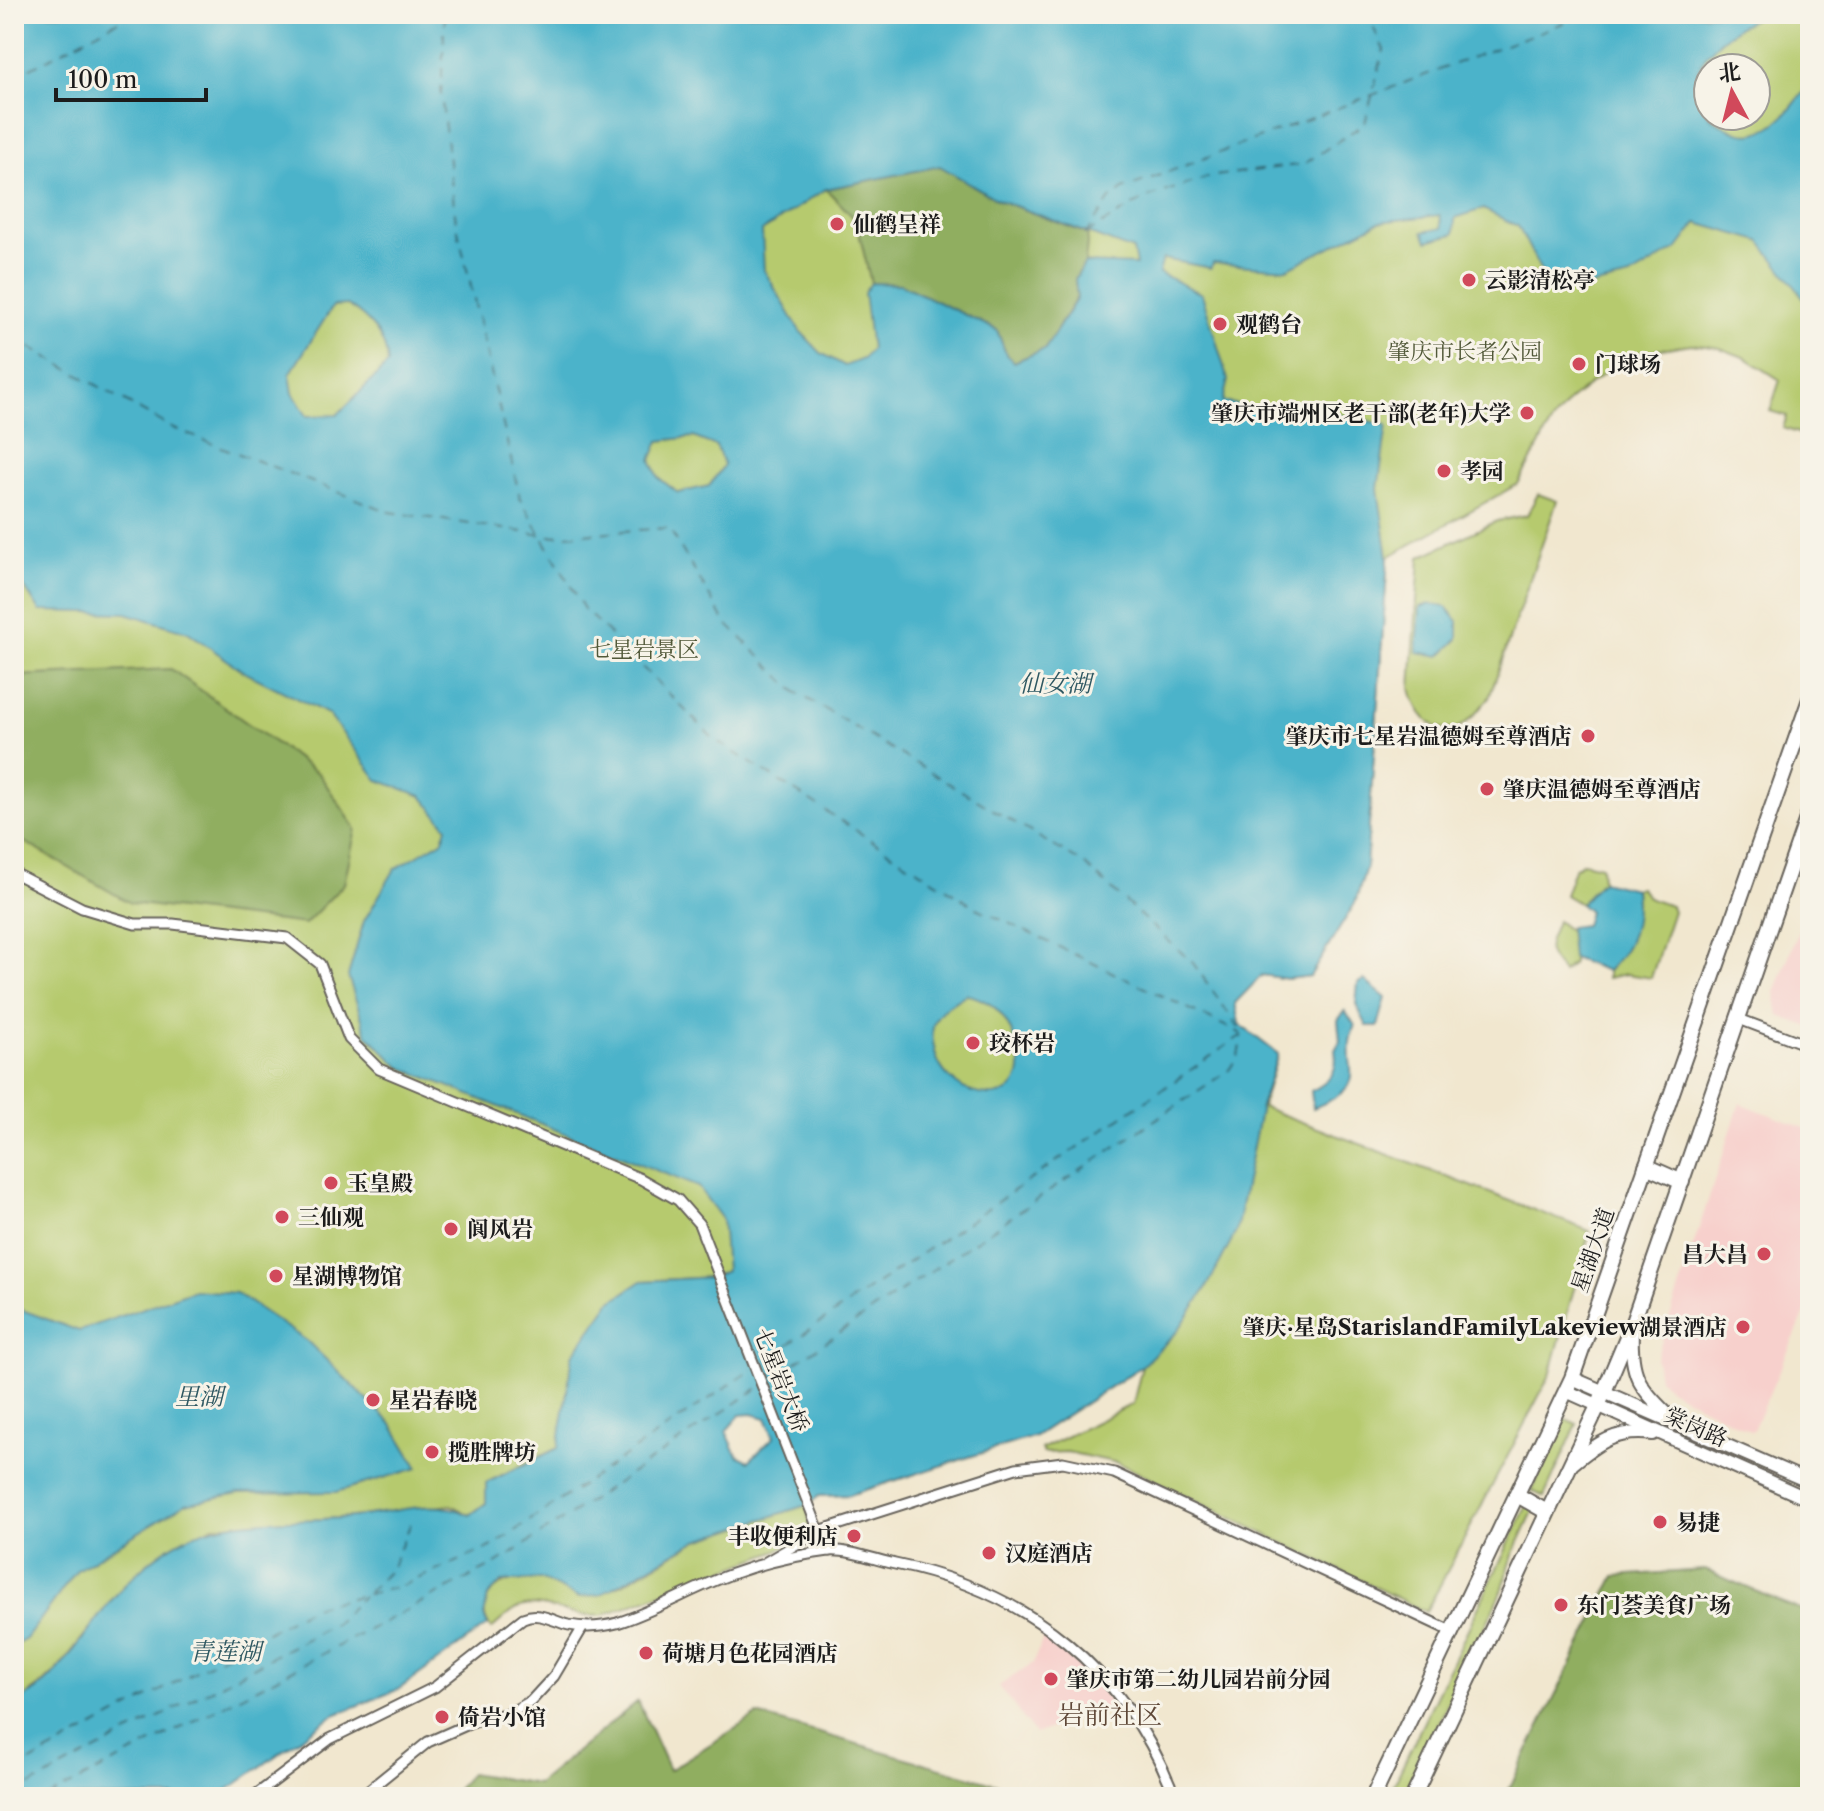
<svg xmlns="http://www.w3.org/2000/svg" width="1824" height="1811" font-family="'Libre Caslon Text','Noto Serif SC',serif">
<rect width="100%" height="100%" fill="#f7f3e8"/>
<filter id="ink" filterUnits="userSpaceOnUse"><feTurbulence type="fractalNoise" baseFrequency=".0125" numOctaves="2"/><feDisplacementMap in="SourceGraphic" scale="16" xChannelSelector="R" yChannelSelector="G"/><feConvolveMatrix kernelMatrix="1 2 1 2 8 2 1 2 1" color-interpolation-filters="sRGB"/></filter>
<filter id="wash" filterUnits="userSpaceOnUse"><feTurbulence type="fractalNoise" baseFrequency=".006" numOctaves="4" result="noise"/><feDisplacementMap in="SourceGraphic" scale="32" xChannelSelector="R" yChannelSelector="G"/><feGaussianBlur stdDeviation="1.8" result="paint"/><feColorMatrix in="noise" values="0 0 0 0 0 0 0 0 0 0 0 0 0 0 0 0 0 1.4 0 .05"/><feComposite in="paint" operator="in"/></filter>
<g filter="url(#wash)">
<rect width="100%" height="100%" fill="#f1e7cf"/>
<!-- built -->
<g fill="#f7d0cc">
<path d="M1806 912 1810 914V1027L1779 1016 1775 992Z"/>
<path d="M1740 1103 1810 1130V1302L1752 1432 1669 1389 1659 1378 1656 1359Z"/>
<path d="M1044 1636 1086 1672 1113 1706 1035 1734 999 1686 1033 1663Z"/>
</g>
<!-- green -->
<g fill="#b6ca6e" stroke="#697345" stroke-width="2" fill-rule="evenodd">
<path d="M14 14H1810V437L1783 428 1787 416 1770 411 1780 380 1746 358 1720 348 1691 344 1638 353 1616 364 1570 400 1552 422 1518 484 1388 557 1366 867 1355 903 1310 976 1288 979 1262 975 1235 1003 1239 1024 1278 1054 1262 1107 1590 1231 1550 1375 1426 1612 1118 1463 1067 1452 1043 1453 1041 1449 1133 1404 1142 1366 1035 1436 849 1495 819 1496 807 1505 810 1530 794 1544 603 1615C575 1621 538 1596 516 1609 507 1614 499 1623 491 1629 469 1594 507 1576 537 1579 552 1580 565 1589 578 1597L621 1585 698 1540 806 1505 712 1277 642 1281 564 1422 558 1448 486 1483V1503L470 1515 451 1505 353 1517 213 1526 144 1566 112 1600 55 1673 23 1699 14 1701ZM1708 68H1756V116H1708Z"/>
<path d="M1538 494 1557 501 1489 698C1481 706 1473 719 1463 725 1436 740 1415 712 1411 688L1420 557 1497 521 1527 515Z"/>
<path d="M1583 862 1601 866 1602 881 1580 904 1565 895 1574 869Z"/>
<path d="M1640 888 1650 899 1671 906 1673 911 1651 978 1626 974 1607 978V971C1630 948 1638 921 1635 889Z"/>
<path d="M1557 921 1570 931 1573 963 1563 972C1542 950 1547 948 1557 921Z"/>
<path d="M1565 1419 1577 1424 1544 1497 1532 1491Z"/>
<path d="M1527 1505 1534 1509 1513 1555 1501 1594 1403 1797H1388Z"/>
</g>
<!-- forest -->
<g fill="#90ae61" stroke="#56653e" stroke-width="2">
<path d="M940 166 996 199 1088 234 1085 263 1075 279 1077 297 1045 349 1014 362 1006 354 997 330 900 284 871 283 856 220 826 189Z"/>
<path d="M171 669 319 774 356 829 344 884 305 924 130 903 14 836V676Z"/>
<path d="M1705 1570 1810 1614V1797H1505L1615 1576Z"/>
<path d="M638 1701 669 1770 757 1715 1042 1797H451L470 1773 537 1784Z"/>
</g>
<!-- water -->
<g fill="#4bb3ca" stroke="#346873" stroke-width="2" fill-rule="evenodd">
<path d="M14 14H1765C1719 31 1660 86 1721 124 1732 130 1743 136 1756 133 1781 126 1796 102 1810 83V306L1760 241 1697 223 1678 248 1630 277 1574 290 1543 275 1518 226 1483 209 1455 218 1454 234 1427 241 1423 232 1442 228 1440 215 1379 222 1287 269 1213 263 1211 268 1163 259 1159 273 1202 294 1228 380 1223 401 1286 418 1291 404 1387 425 1378 489 1388 557 1366 867 1355 903 1310 976 1288 979 1262 975 1235 1003 1239 1024 1278 1054 1261 1106 1236 1232 1207 1287 1177 1332 1143 1365 1035 1436 849 1495 819 1496 807 1505 698 1540 600 1595 578 1597 540 1579 502 1582 488 1596 484 1616 488 1625 399 1689 332 1716 218 1797H14V1701C51 1693 86 1631 110 1602 130 1577 155 1554 184 1539 233 1514 297 1523 352 1517 391 1514 434 1496 470 1515L486 1503V1483L558 1448 573 1355 610 1302 642 1281 712 1277 726 1271 722 1219 698 1187 400 1067 367 1035 348 976 364 921 395 869 443 840 447 827 422 796 378 780 328 714 244 672 188 632 126 613 40 611 14 571ZM940 166 996 199 1133 250 1136 265 1085 263 1075 279 1077 298 1045 349 1014 362 1006 354 997 330 900 284 871 283 864 293 871 349 863 359 845 366 821 353 800 331 764 270 762 231 826 189ZM348 305C370 320 386 337 388 364L337 415 307 416 293 393 290 374 333 306ZM693 437 716 446 724 465 709 486 678 493 659 478 651 460 659 441ZM966 994C992 1001 1003 1011 1013 1036 1048 1118 943 1108 934 1047 932 1038 931 1026 937 1017 943 1007 957 1001 966 994ZM752 1414 766 1418 774 1437 749 1461 737 1455 726 1431 740 1415Z"/>
<path d="M1429 604 1446 607 1458 621V639L1440 656 1417 652 1420 607Z"/>
<path d="M1602 881 1635 889C1639 923 1632 947 1607 971L1572 958 1569 927 1585 925 1589 912 1580 904Z"/>
<path d="M1364 980 1386 998 1378 1026H1367L1356 1004 1358 983Z"/>
<path d="M1345 1011 1355 1025C1336 1067 1378 1083 1313 1108L1311 1091C1330 1082 1339 1071 1335 1050L1340 1041 1338 1020Z"/>
<path d="M194 1290 236 1293 307 1341 391 1423 418 1468 336 1492 239 1493 185 1504 77 1570 26 1639 14 1646V1307L79 1331Z"/>
</g>
<g fill="none" stroke-linecap="round" stroke-linejoin="round">
<!-- ferry -->
<g stroke="#2f5862" stroke-width="2" stroke-dasharray="10 8" stroke-linecap="butt">
<path d="M445 14 441 94 456 222 520 498 584 609 715 740 977 908 1242 1034"/>
<path d="M14 77 131 14"/>
<path d="M1086 234 1144 199 1208 177 1304 164 1365 123 1384 50 1367 14"/>
<path d="M1085 235 1110 199 1123 189 1587 14"/>
<path d="M14 338 172 428 390 512 550 536 669 528 725 622 796 692 1084 864 1193 963 1243 1034"/>
<path d="M758 1365 1242 1035"/>
<path d="M765 1383 1229 1070 1238 1056 1242 1035"/>
<path d="M368 1592 391 1569 411 1523"/>
<path d="M14 1771 313 1607 401 1586 491 1547 753 1369"/>
<path d="M14 1794 336 1623 363 1596"/>
<path d="M48 1797 501 1561 760 1387"/>
</g>
</g>
</g>
<g filter="url(#ink)">
<g fill="none" stroke-linecap="round" stroke-linejoin="round">
<!-- street casing -->
<g stroke="#67635b" stroke-width="13">
<g id="street">
<path d="M14 873 82 908 135 924H173L287 938 320 964 349 1039 379 1069 641 1179 678 1200 699 1224 819 1531"/>
<path d="M1739 1019 1810 1046"/>
<path d="M823 1531 833 1537 830 1551"/>
<path d="M766 1562 819 1531 1016 1468 1063 1462 1114 1473 1453 1632"/>
<path d="M253 1797 330 1739 435 1687 523 1618C540 1611 552 1621 569 1625 584 1628 602 1627 617 1623 655 1611 691 1589 729 1575 759 1564 797 1555 829 1551 848 1549 876 1560 895 1564 1028 1591 1126 1669 1175 1797"/>
<path d="M360 1797 428 1742 471 1723 512 1712 531 1701 554 1676 583 1627"/>
</g>
</g>
<!-- secondary casing -->
<g stroke="#67635b" stroke-width="16">
<g id="secondary">
<path d="M1632 1332C1630 1376 1639 1386 1669 1416"/>
<path d="M1572 1378 1810 1482"/>
<path d="M1566 1391 1810 1500"/>
<path d="M1570 1466C1597 1443 1616 1429 1653 1434"/>
</g>
</g>
<!-- primary casing -->
<g stroke="#67635b" stroke-width="18">
<g id="primary">
<path d="M1646 1166 1682 1182"/>
<path d="M1519 1496 1547 1512"/>
<path d="M1373 1797 1572 1378 1810 699"/>
<path d="M1413 1797 1598 1406 1632 1325 1810 810"/>
</g>
</g>
<!-- street -->
<use href="#street" stroke="#fff" stroke-width="9"/>
<!-- secondary -->
<use href="#secondary" stroke="#fff" stroke-width="12"/>
<!-- primary -->
<use href="#primary" stroke="#fff" stroke-width="14"/>
</g>
</g>
<!-- markers -->
<g fill="#d1495b" stroke="#f7f3e8" stroke-width="3">
<circle cx="837" cy="224" r="8"/>
<circle cx="1469" cy="280" r="8"/>
<circle cx="1220" cy="324" r="8"/>
<circle cx="1579" cy="364" r="8"/>
<circle cx="1527" cy="413" r="8"/>
<circle cx="1444" cy="471" r="8"/>
<circle cx="1588" cy="736" r="8"/>
<circle cx="1487" cy="789" r="8"/>
<circle cx="973" cy="1043" r="8"/>
<circle cx="331" cy="1183" r="8"/>
<circle cx="282" cy="1217" r="8"/>
<circle cx="451" cy="1229" r="8"/>
<circle cx="1764" cy="1254" r="8"/>
<circle cx="276" cy="1276" r="8"/>
<circle cx="1743" cy="1327" r="8"/>
<circle cx="373" cy="1400" r="8"/>
<circle cx="432" cy="1452" r="8"/>
<circle cx="1660" cy="1522" r="8"/>
<circle cx="854" cy="1536" r="8"/>
<circle cx="989" cy="1553" r="8"/>
<circle cx="1561" cy="1605" r="8"/>
<circle cx="646" cy="1653" r="8"/>
<circle cx="1051" cy="1679" r="8"/>
<circle cx="442" cy="1717" r="8"/>
</g>
<g text-anchor="middle" dominant-baseline="central" stroke-width="6" stroke-linejoin="round" paint-order="stroke">
<!-- poi labels -->
<g font-size="22" font-weight="bold" fill="#1c1c1c" stroke="#f7f3e8" text-anchor="start">
<text x="853" y="224">仙鹤呈祥</text>
<text x="1485" y="280">云影清松亭</text>
<text x="1236" y="324">观鹤台</text>
<text x="1595" y="364">门球场</text>
<text x="1511" y="413" text-anchor="end">肇庆市端州区老干部(老年)大学</text>
<text x="1460" y="471">孝园</text>
<text x="1572" y="736" text-anchor="end">肇庆市七星岩温德姆至尊酒店</text>
<text x="1503" y="789">肇庆温德姆至尊酒店</text>
<text x="989" y="1043">珓杯岩</text>
<text x="347" y="1183">玉皇殿</text>
<text x="298" y="1217">三仙观</text>
<text x="467" y="1229">阆风岩</text>
<text x="1748" y="1254" text-anchor="end">昌大昌</text>
<text x="292" y="1276">星湖博物馆</text>
<text x="1727" y="1327" text-anchor="end">肇庆·星岛StarislandFamilyLakeview湖景酒店</text>
<text x="389" y="1400">星岩春晓</text>
<text x="448" y="1452">揽胜牌坊</text>
<text x="1676" y="1522">易捷</text>
<text x="838" y="1536" text-anchor="end">丰收便利店</text>
<text x="1005" y="1553">汉庭酒店</text>
<text x="1577" y="1605">东门荟美食广场</text>
<text x="662" y="1653">荷塘月色花园酒店</text>
<text x="1067" y="1679">肇庆市第二幼儿园岩前分园</text>
<text x="458" y="1717">倚岩小馆</text>
</g>
<!-- park labels -->
<g font-size="22" fill="#525939" stroke="#f7f3e8">
<text x="1465" y="351">肇庆市长者公园</text>
<text x="644" y="649">七星岩景区</text>
</g>
<!-- street labels -->
<g font-size="22" fill="#1c1c1c" stroke="#f7f3e8">
<text transform="translate(1593 1250) rotate(-71)">星湖大道</text>
<text transform="translate(781 1380) rotate(68)">七星岩大桥</text>
<text transform="translate(1696 1427) rotate(24)">棠岗路</text>
</g>
<!-- water labels -->
<g font-size="24" font-style="italic" fill="#2f5862" stroke="#f7f3e8">
<text x="1055" y="683">仙女湖</text>
<text x="199" y="1396">里湖</text>
<text x="225" y="1651">青莲湖</text>
</g>
<!-- quarter labels -->
<g font-size="26" fill="#5e4737" stroke="#f7f3e8">
<text x="1110" y="1715">岩前社区</text>
</g>
</g>
<!-- margin -->
<rect width="1824" height="1811" fill="none" stroke="#f7f3e8" stroke-width="48"/>
<!-- north arrow -->
<g transform="translate(1732 92) rotate(353)"><circle r="38" fill="#f7f3e8" stroke="#9f9d96" stroke-width="2"/>
<path d="M0-6L14 30L0 20L-14 30Z" fill="#d1495b"/>
<text y="-12" font-size="22" font-weight="bold" text-anchor="middle" fill="#1c1c1c">北</text>
</g>
<!-- scale -->
<path d="M56 88v12h150v-12" fill="none" stroke="#1c1c1c" stroke-width="4"/>
<text x="68" y="88" font-size="24" fill="#1c1c1c" stroke="#f7f3e8" stroke-width="6" paint-order="stroke">100 m</text>
</svg>
